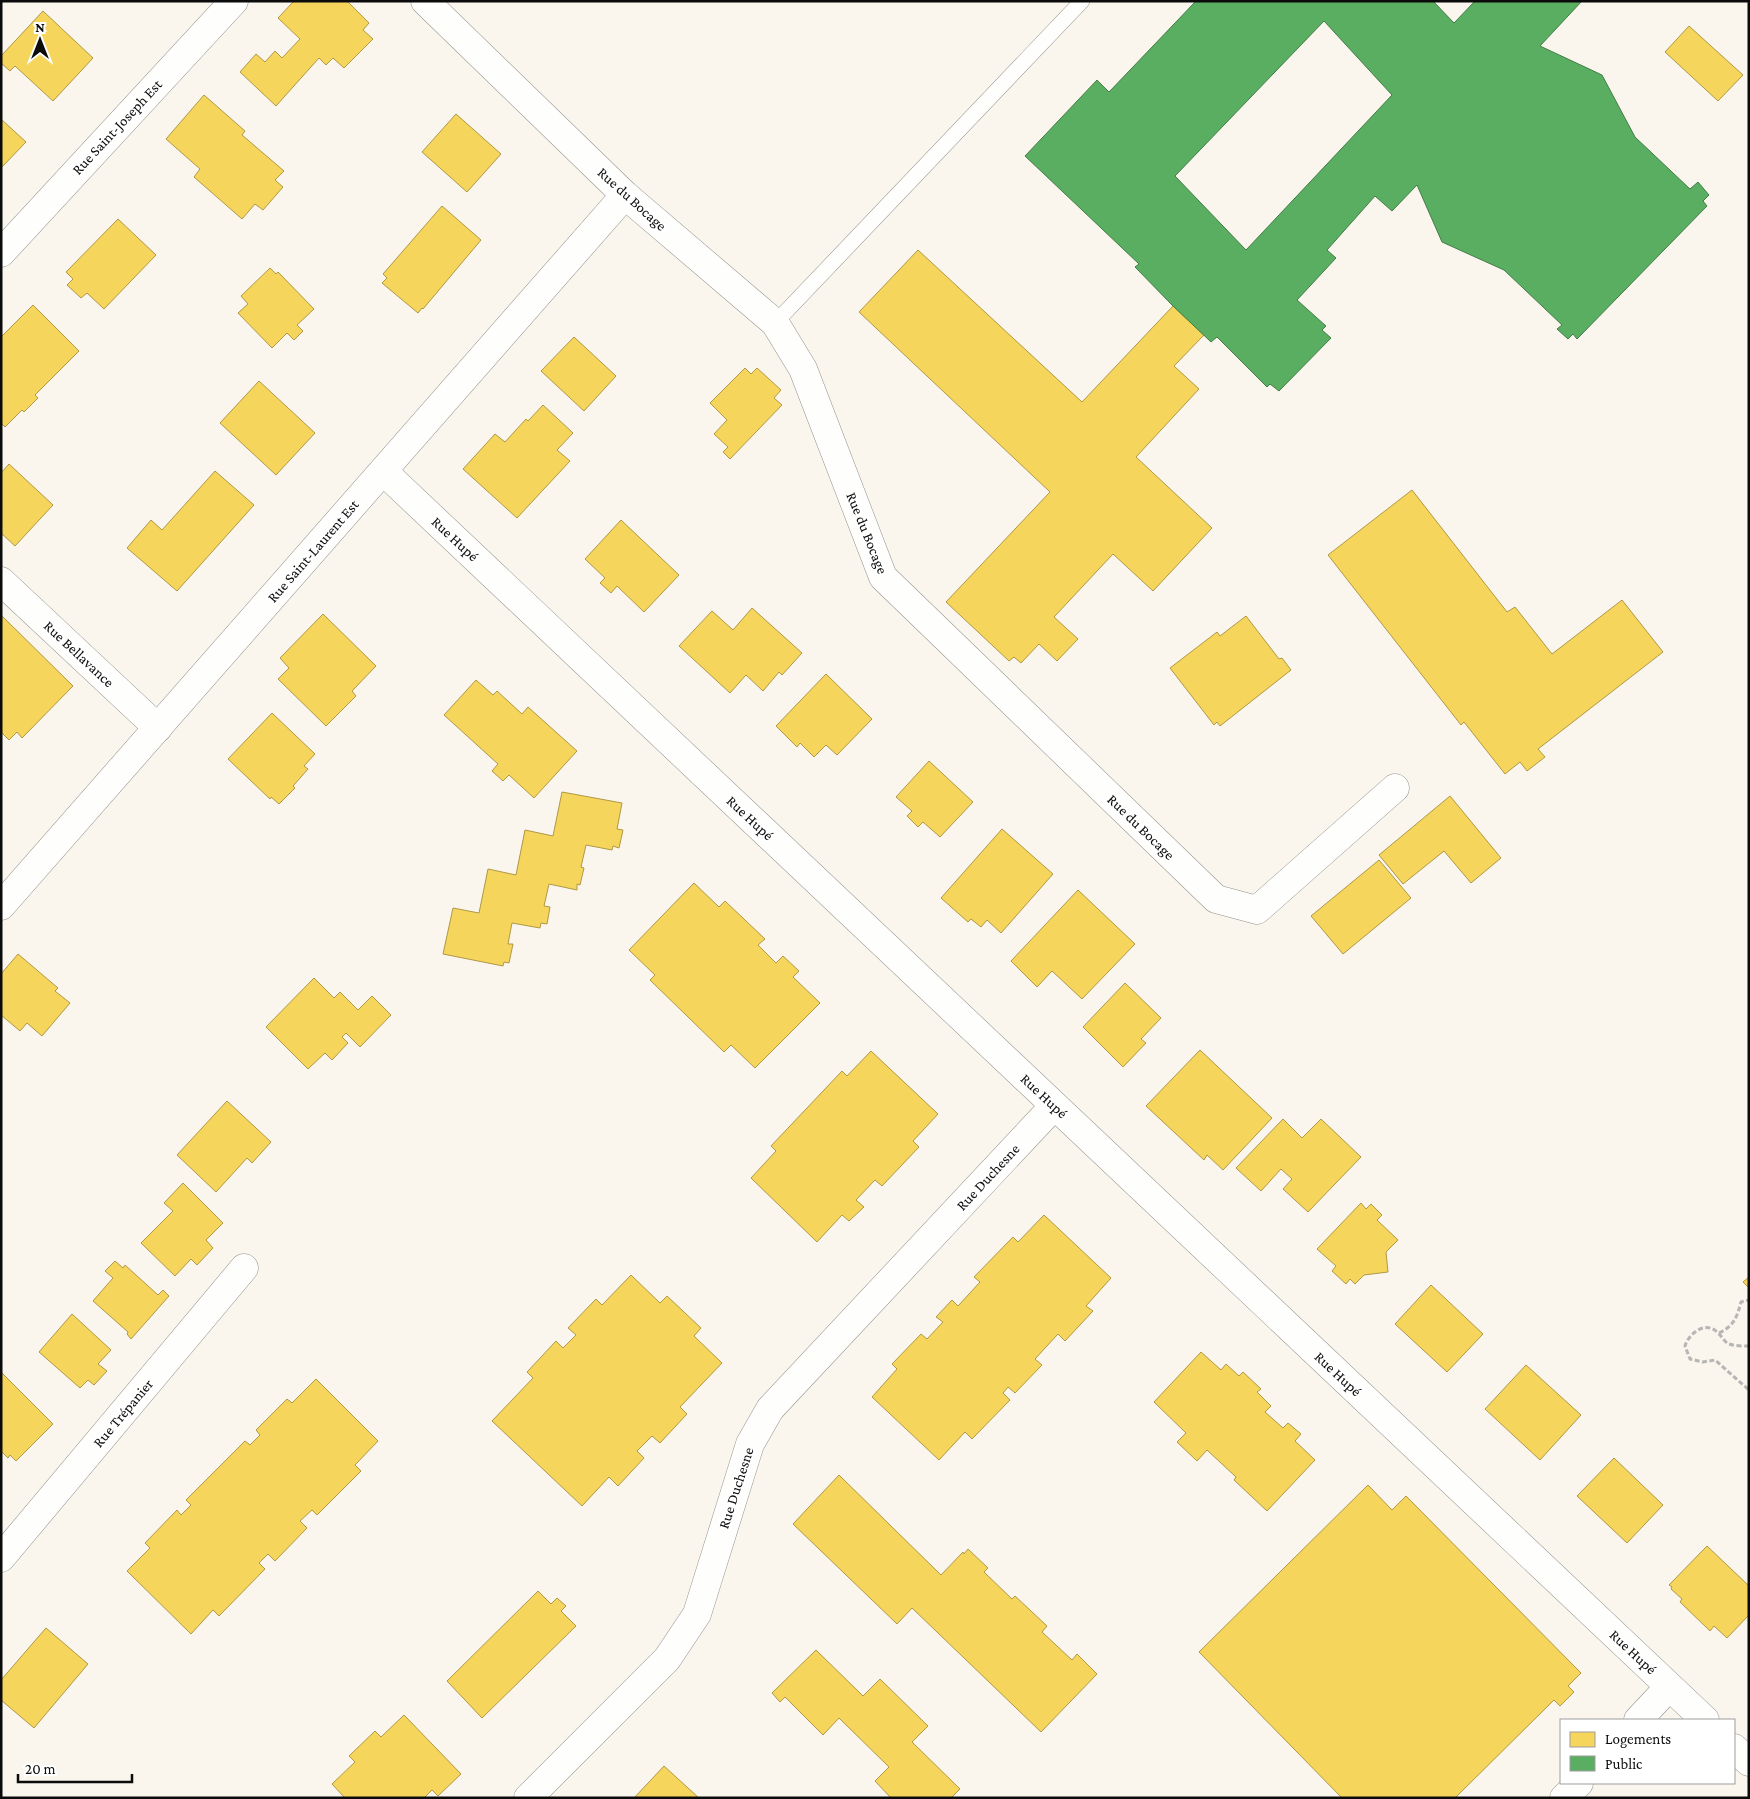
<svg xmlns="http://www.w3.org/2000/svg" width="1750" height="1799" font-family="'Crimson Pro',serif">
<rect width="100%" height="100%" fill="#faf6ee"/>
<!-- homes -->
<g fill="#f6d55c" stroke="#b09844">
<path d="M294 1H347L369 23 363 30 373 39 344 68 333 58 326 65 319 58 276 106 240 72 256 54 265 62 275 51 282 58 300 39 278 18Z"/>
<path d="M43 11 93 58 53 101 15 66 10 71 1 63V56Z"/>
<path d="M1689 26 1743 75 1718 101 1665 52Z"/>
<path d="M204 95 245 131 242 135 284 171 275 180 283 187 263 210 255 204 242 219 194 177 200 169 166 139Z"/>
<path d="M456 114 501 154 467 192 422 152Z"/>
<path d="M1 119 26 142 1 168Z"/>
<path d="M442 206 481 240 423 309 422 308 418 313 382 283 387 278 383 274Z"/>
<path d="M118 219 156 255 104 309 87 293 81 298 67 285 73 279 66 272Z"/>
<path d="M918 250 1082 402 1173 306 1204 335 1174 366 1199 389 1136 457 1212 528 1153 591 1113 554 1054 617 1078 639 1057 661 1039 644 1021 663 1014 657 1009 661 946 602 1050 492 859 312Z"/>
<path d="M270 268 276 274 278 272 314 309 297 325 303 331 294 340 287 333 272 348 238 313 248 304 241 296Z"/>
<path d="M33 305 79 351 35 395 38 398 24 412 22 410 5 427 1 423V337Z"/>
<path d="M574 337 616 376 584 411 541 371Z"/>
<path d="M745 368 751 374 757 368 781 390 774 398 782 405 730 459 723 452 728 447 714 434 727 420 710 403Z"/>
<path d="M259 381 315 433 276 475 220 423Z"/>
<path d="M543 405 573 433 557 450 570 461 517 518 463 469 495 434 505 442 526 419 528 421Z"/>
<path d="M9 464 53 505 15 546 1 533V473Z"/>
<path d="M215 471 254 505 177 591 127 548 151 520 162 530Z"/>
<path d="M1412 490 1507 612 1515 607 1552 654 1622 600 1663 652 1538 749 1545 757 1527 771 1520 762 1505 774 1464 722 1461 725 1328 555Z"/>
<path d="M621 520 679 575 644 612 617 586 611 593 600 583 605 578 585 559Z"/>
<path d="M752 608 802 653 782 675 779 672 763 691 746 675 730 693 679 646 712 611 733 630Z"/>
<path d="M323 614 376 666 352 691 356 696 326 726 278 679 289 668 280 658Z"/>
<path d="M1 615 73 686 22 738 17 732 9 740 1 732Z"/>
<path d="M1246 616 1279 659 1282 658 1291 670 1220 726 1217 722 1214 725 1170 668 1217 632 1220 636Z"/>
<path d="M826 674 872 719 837 755 826 745 814 757 800 743 797 747 776 726Z"/>
<path d="M476 680 493 695 497 691 522 714 528 707 577 751 534 798 509 775 503 781 492 771 498 764 444 715Z"/>
<path d="M272 713 315 754 304 766 308 769 293 786 295 788 279 804 271 797 270 799 228 759Z"/>
<path d="M929 761 973 802 940 837 923 822 918 827 907 816 912 811 896 797Z"/>
<path d="M562 792 622 803 617 829 623 830 619 848 613 846 612 850 586 845 581 867 584 868 580 885 577 884V890L549 884 544 906 550 907 547 924 541 923 540 928 512 923 508 944H513L509 963 504 962 503 966 443 954 453 908 479 913 488 869 516 875 525 830 553 836Z"/>
<path d="M1450 796 1501 858 1471 883 1444 851 1403 884 1379 855Z"/>
<path d="M1002 829 1053 874 1001 933 987 920 981 927 971 919 968 922 941 898Z"/>
<path d="M1379 860 1411 898 1343 954 1311 916Z"/>
<path d="M694 883 719 907 725 901 765 939 758 945 776 963 783 956 799 971 793 977 820 1003 755 1068 731 1045 724 1052 650 980 655 975 629 950Z"/>
<path d="M1078 890 1135 944 1082 999 1052 971 1037 987 1011 961Z"/>
<path d="M18 954 58 988 55 991 70 1003 42 1036 27 1023 20 1031 1 1015V974Z"/>
<path d="M314 978 334 998 340 992 358 1010 372 996 391 1015 360 1047 346 1033 342 1037 348 1043 332 1060 325 1053 308 1069 266 1027Z"/>
<path d="M1125 983 1161 1018 1141 1039 1146 1043 1123 1067 1083 1027Z"/>
<path d="M1200 1050 1272 1118 1223 1170 1207 1155 1204 1160 1146 1106Z"/>
<path d="M871 1051 938 1114 913 1141 919 1147 882 1186 875 1180 856 1200 864 1207 849 1221 842 1215 817 1242 751 1178 776 1151 771 1146 842 1071 847 1076Z"/>
<path d="M227 1101 271 1142 252 1163 247 1158 216 1192 177 1155Z"/>
<path d="M1283 1119 1302 1138 1321 1119 1361 1157 1308 1212 1283 1189 1292 1179 1281 1169 1261 1191 1236 1168Z"/>
<path d="M183 1183 223 1223 206 1240 213 1248 197 1265 191 1259 175 1276 141 1243 173 1211 164 1203Z"/>
<path d="M1361 1203 1366 1209 1371 1204 1382 1215 1377 1220 1398 1240 1386 1252 1388 1272 1364 1275 1355 1284 1350 1279 1346 1284 1332 1271 1336 1266 1317 1249Z"/>
<path d="M1044 1215 1111 1278 1086 1306 1093 1311 1065 1341 1058 1334 1035 1359 1042 1365 1015 1393 1008 1387 1003 1393 1010 1400 972 1439 965 1432 939 1460 872 1397 897 1369 892 1364 921 1334 927 1339 943 1322 936 1317 952 1300 958 1306 980 1282 974 1277 1013 1237 1018 1242Z"/>
<path d="M115 1261 123 1268 125 1265 158 1295 163 1290 169 1296 131 1339 127 1334 128 1332 93 1301 113 1278 105 1271Z"/>
<path d="M631 1275 660 1303 667 1296 701 1328 694 1336 722 1363 680 1407 687 1414 660 1443 652 1436 637 1451 644 1458 618 1486 609 1477 582 1506 492 1421 533 1378 527 1372 556 1341 563 1348 576 1335 568 1328 596 1299 602 1305Z"/>
<path d="M1749 1277V1288L1743 1282Z"/>
<path d="M1431 1285 1483 1334 1447 1372 1395 1324Z"/>
<path d="M72 1314 111 1350 98 1364 107 1371 94 1385 88 1380 80 1388 39 1352Z"/>
<path d="M1201 1352 1221 1370 1226 1364 1239 1376 1243 1372 1261 1389 1257 1392 1271 1406 1265 1412 1283 1428 1288 1423 1301 1434 1295 1441 1315 1460 1267 1511 1234 1480 1236 1477 1207 1450 1197 1461 1177 1442 1186 1433 1154 1402Z"/>
<path d="M1526 1365 1581 1415 1540 1460 1485 1409Z"/>
<path d="M1 1372 53 1424 16 1461 10 1455 8 1458 1 1451Z"/>
<path d="M316 1379 378 1441 355 1465 361 1471 317 1515 312 1510 300 1521 307 1528 275 1561 268 1554 259 1563 265 1569 219 1616 213 1610 191 1634 127 1571 150 1548 145 1543 177 1510 181 1515 191 1505 186 1500 245 1441 250 1445 260 1435 256 1430 287 1399 292 1403Z"/>
<path d="M1614 1458 1663 1505 1627 1543 1577 1496Z"/>
<path d="M839 1475 941 1575 963 1552 964 1554 968 1549 988 1568 984 1572 1012 1599 1015 1596 1047 1626 1042 1632 1072 1660 1077 1654 1097 1674 1041 1732 912 1608 897 1624 793 1524Z"/>
<path d="M1368 1485 1392 1510 1406 1496 1581 1673 1568 1686 1574 1692 1560 1706 1554 1700 1455 1798H1342L1199 1652Z"/>
<path d="M1707 1546 1749 1586V1615L1727 1638 1714 1626 1710 1631 1680 1602 1682 1599 1671 1589 1672 1587 1669 1585Z"/>
<path d="M538 1591 551 1604 557 1598 566 1606 561 1611 576 1626 482 1718 447 1681Z"/>
<path d="M46 1628 88 1664 34 1728 1 1700V1680Z"/>
<path d="M816 1650 863 1696 880 1679 928 1726 912 1742 960 1789 951 1798H891L875 1781 889 1767 839 1718 823 1735 785 1697 780 1702 772 1693Z"/>
<path d="M404 1715 461 1774 438 1796 432 1790 424 1798H345L332 1784 355 1762 349 1756 375 1731 381 1737Z"/>
<path d="M664 1766 699 1798H634Z"/>
</g>
<!-- public -->
<path fill="#5aae61" stroke="#427d47" fill-rule="evenodd" d="M1196 1H1433L1454 23 1475 1H1582L1540 46 1602 75 1635 137 1690 189 1698 182 1709 195 1703 201 1707 206 1577 339 1573 334 1568 339 1557 329 1562 325 1504 270 1442 242 1417 185 1392 211 1375 196 1327 250 1336 258 1297 300 1326 326 1322 330 1331 338 1279 391 1270 384 1267 387 1217 337 1211 342 1173 306 1135 267 1139 264 1025 156 1097 80 1109 92ZM1324 21 1392 95 1246 250 1175 176Z"/>
<g fill="none" stroke-linecap="round" stroke-linejoin="round">
<!-- service casing -->
<g stroke="#93918d" stroke-width="16">
<path id="service" d="M775 323 1082 1"/>
</g>
<!-- minor casing -->
<g stroke="#93918d" stroke-width="29">
<g id="minor">
<path d="M425 1 625 195 775 323 803 369 883 577 1216 899 1257 910 1395 788"/>
<path d="M1 253 234 1"/>
<path d="M383 471 1705 1720"/>
<path d="M1 581 158 728"/>
<path d="M1 906 625 195"/>
<path d="M1 1558 244 1268"/>
<path d="M1638 1720 1669 1687"/>
<path d="M1734 1748 1749 1762"/>
<path d="M528 1798 667 1659 697 1614 750 1444 770 1409 1054 1106"/>
<path d="M1564 1798 1579 1783"/>
</g>
</g>
<!-- path -->
<g stroke="#b7b6b5" stroke-width="3" stroke-dasharray="5 2.5" stroke-linecap="butt">
<path d="M1719 1333C1734 1326 1737 1317 1741 1302L1749 1300"/>
<path d="M1749 1346C1743 1346 1735 1346 1729 1344 1724 1342 1722 1336 1718 1333 1706 1320 1689 1333 1685 1346L1690 1359 1703 1362 1715 1360 1749 1390"/>
</g>
<!-- service -->
<use href="#service" stroke="#fefefc" stroke-width="15"/>
<!-- minor -->
<use href="#minor" stroke="#fefefc" stroke-width="28"/>
</g>
<g text-anchor="middle" dominant-baseline="central" stroke-width="5" stroke-linejoin="round" paint-order="stroke">
<!-- street labels -->
<g font-size="15" fill="#0b0b0b" stroke="#fff">
<text transform="translate(117 127) rotate(-47)">Rue Saint-Joseph Est</text>
<text transform="translate(632 199) rotate(42)">Rue du Bocage</text>
<text transform="translate(867 533) rotate(68)">Rue du Bocage</text>
<text transform="translate(455 539) rotate(43)">Rue Hupé</text>
<text transform="translate(313 551) rotate(-49)">Rue Saint-Laurent Est</text>
<text transform="translate(79 654) rotate(43)">Rue Bellavance</text>
<text transform="translate(750 818) rotate(43)">Rue Hupé</text>
<text transform="translate(1141 827) rotate(44)">Rue du Bocage</text>
<text transform="translate(1044 1096) rotate(43)">Rue Hupé</text>
<text transform="translate(988 1177) rotate(-47)">Rue Duchesne</text>
<text transform="translate(1338 1374) rotate(43)">Rue Hupé</text>
<text transform="translate(123 1413) rotate(-50)">Rue Trépanier</text>
<text transform="translate(736 1488) rotate(-72)">Rue Duchesne</text>
<text transform="translate(1633 1652) rotate(43)">Rue Hupé</text>
</g>
</g>
<!-- border -->
<rect width="1750" height="1799" fill="none" stroke="#0b0b0b" stroke-width="5"/>
<!-- legend -->
<rect x="1560" y="1719" width="175" height="65" fill="#ffffff" stroke="#9d9d9d"/>
<rect x="1570" y="1732" width="25" height="15" fill="#f6d55c" stroke="#9d9d9d"/>
<text x="1605" y="1744" font-size="15" fill="#0b0b0b">Logements</text>
<rect x="1570" y="1756" width="25" height="15" fill="#5aae61" stroke="#9d9d9d"/>
<text x="1605" y="1769" font-size="15" fill="#0b0b0b">Public</text>
<!-- north arrow -->
<g transform="translate(40 40)" stroke="#ffffff" stroke-width="4" paint-order="stroke">
<path d="M0-4L9 19L0 12L-9 19Z" fill="#0b0b0b"/>
<text y="-8" font-size="14" font-weight="bold" text-anchor="middle" fill="#0b0b0b">N</text>
</g>
<!-- scale -->
<path d="M18 1774v8h114v-8" fill="none" stroke="#0b0b0b" stroke-width="2.5"/>
<text x="25" y="1774" font-size="15" fill="#0b0b0b" stroke="#ffffff" stroke-width="4" paint-order="stroke">20 m</text>
</svg>
